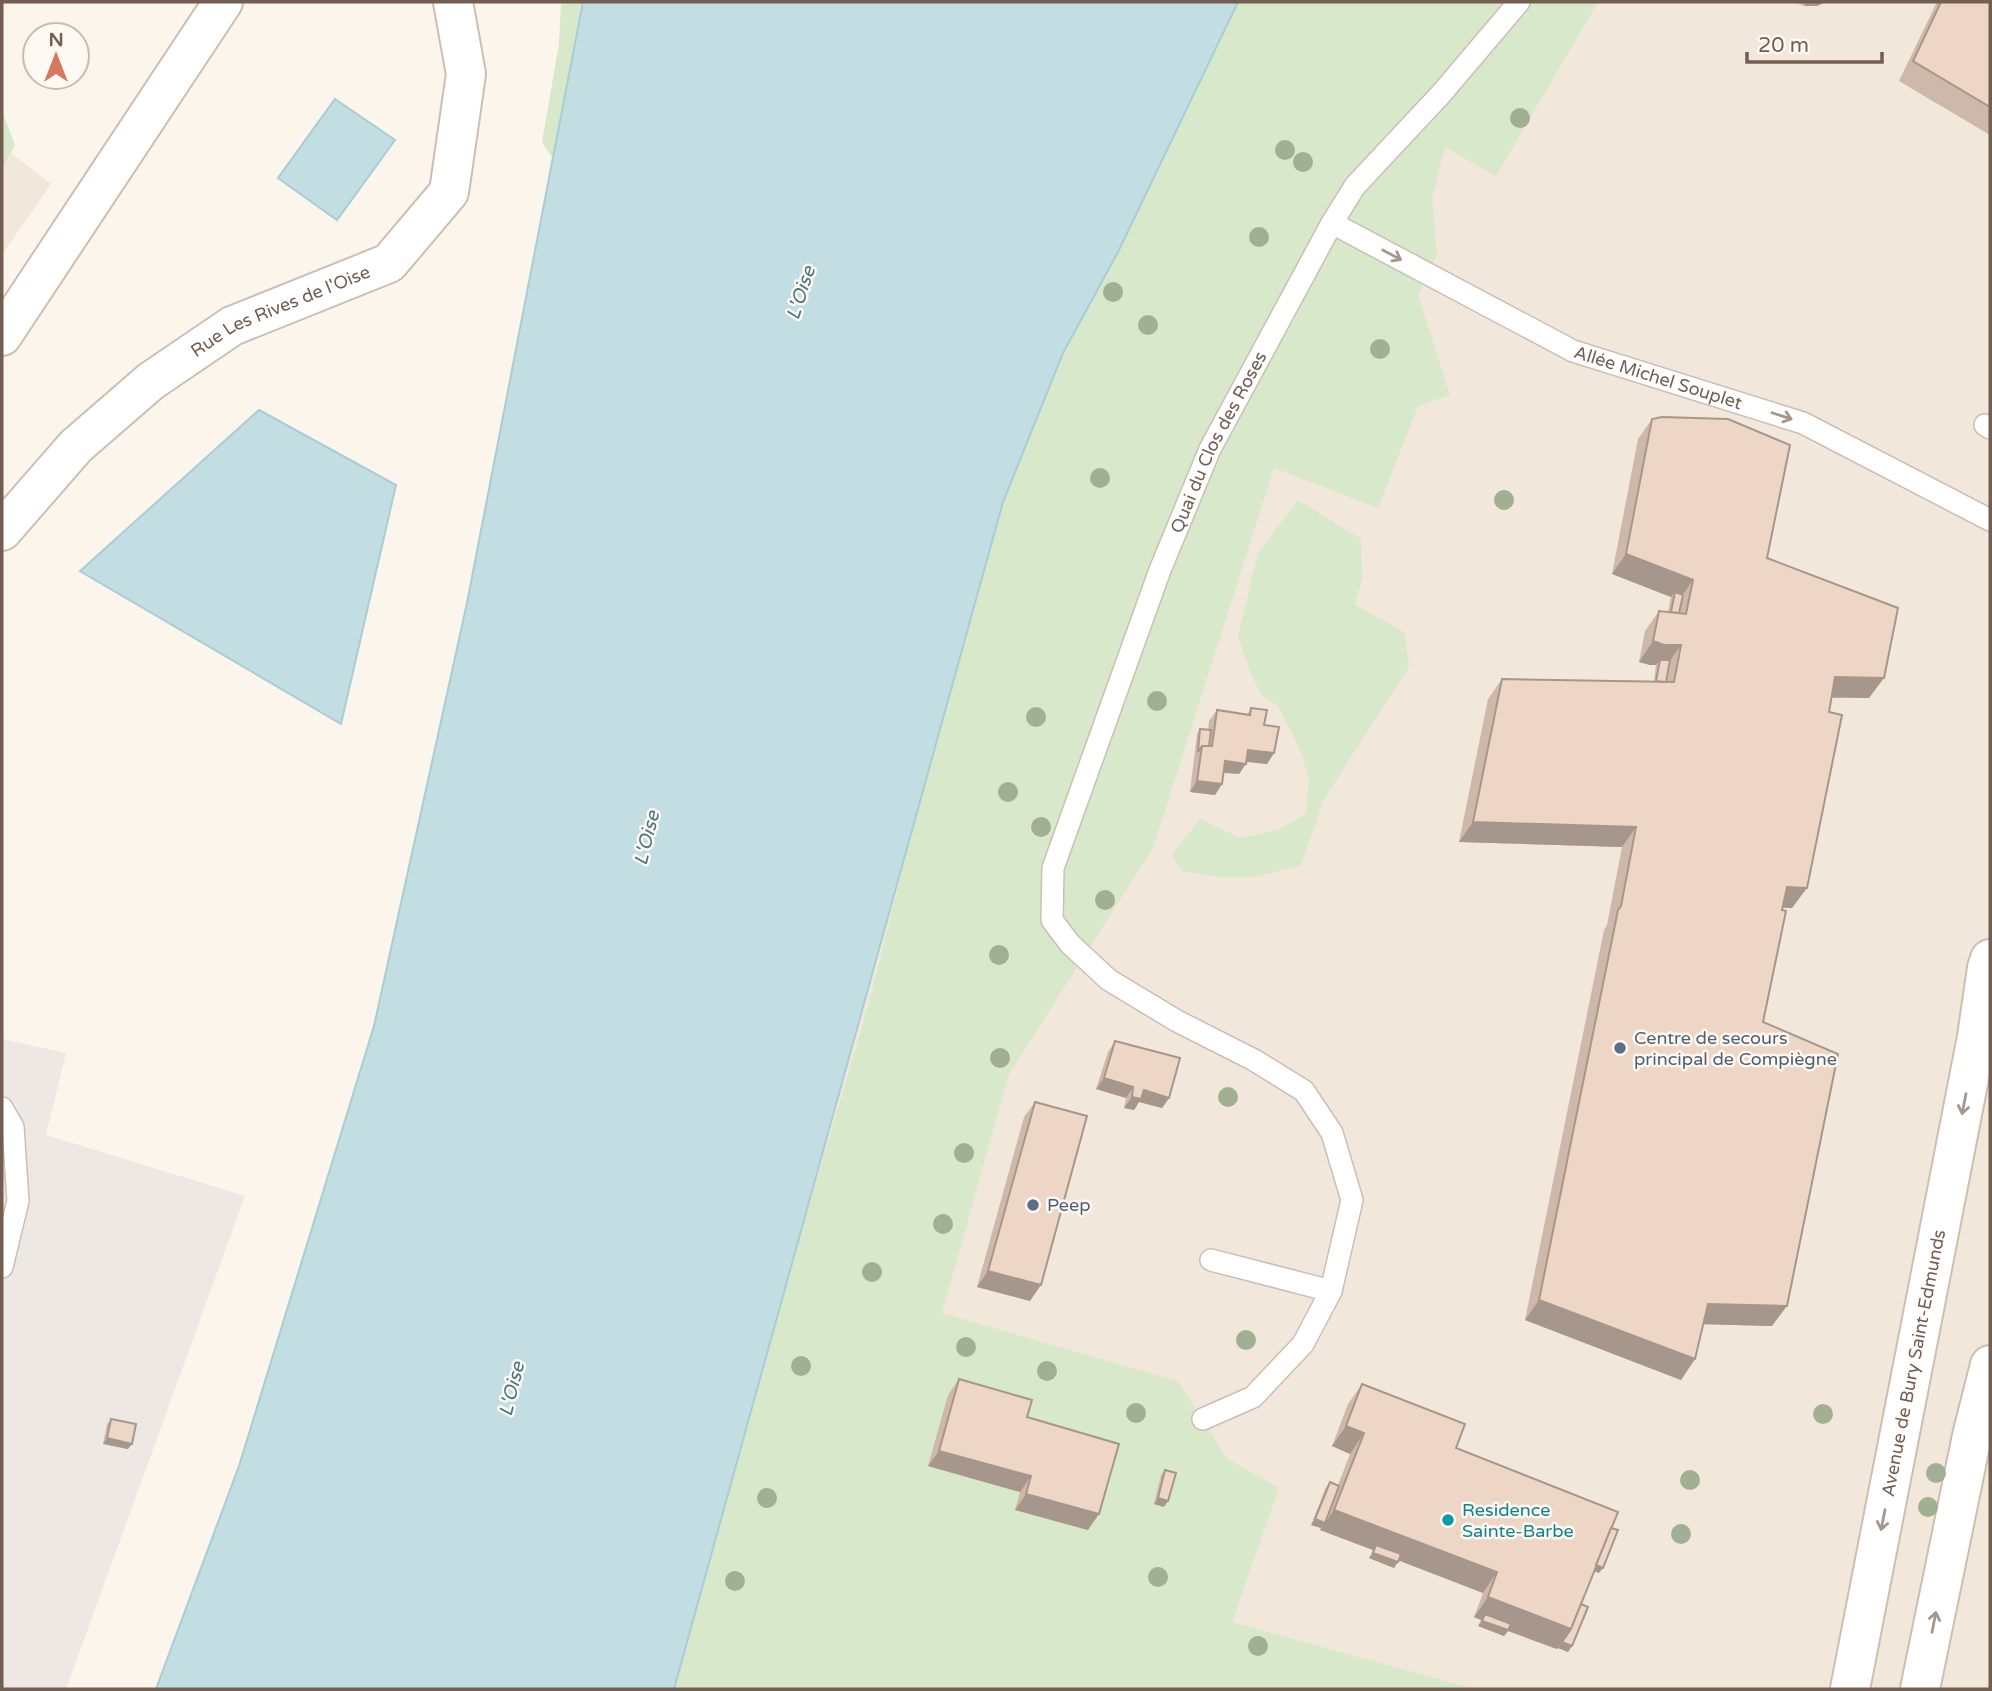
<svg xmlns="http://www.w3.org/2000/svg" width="1992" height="1691" font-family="'Varela Round',sans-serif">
<rect width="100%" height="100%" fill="#fbf5ec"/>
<!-- residential -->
<g fill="#f2e7db">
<path d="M1238 2H1990V1689H674L1003 502Z"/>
<path d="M2 146 51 184 2 255Z"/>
</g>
<!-- industrial -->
<path fill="#ede8e4" d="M2 1039 66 1053 46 1135 245 1196 66 1689H2Z"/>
<!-- green -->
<g fill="#d7e8cb">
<path d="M561 2H594L563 175 542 142 559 44Z"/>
<path d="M1238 2H1598L1496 176 1445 147 1432 198 1437 253 1418 295 1450 395 1418 406 1378 508 1274 468 1153 848 1009 1074 942 1313 1177 1381 1203 1419 1226 1458 1279 1488 1232 1622 1474 1689H674L776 1318 868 1006 918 807 1003 502 1063 353 1118 252Z"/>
<path d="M2 111 15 145 2 168Z"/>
<path d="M1298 500 1361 539 1362 579 1355 605 1404 632 1409 667 1324 799 1301 865 1254 877H1219L1182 871 1172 855 1200 819 1241 838 1278 830 1306 814 1309 778 1299 747 1278 706 1263 696 1253 679 1238 636 1258 553Z"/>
</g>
<!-- water -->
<g fill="#c2dee3" stroke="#a9cdd4" stroke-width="2">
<path d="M583 2H1238L1118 252 1063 353 1003 502 674 1689H156L239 1466 374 1026 467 603Z"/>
<path d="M335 99 395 140 337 220 278 178Z"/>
<path d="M259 410 396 485 341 724 80 571Z"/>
</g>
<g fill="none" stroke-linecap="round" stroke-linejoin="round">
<!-- service casing -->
<g stroke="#cdbeb2" stroke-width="24">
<g id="service">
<path id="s1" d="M1332 223 1573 351 1803 423 1990 520"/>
<path d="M1985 425 1990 428"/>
<path d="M2 1108 13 1127 18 1201 2 1267"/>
<path d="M1211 1260 1331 1291"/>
<path id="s2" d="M1203 1419 1253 1397 1303 1344 1331 1291 1352 1200 1332 1133 1304 1091 1254 1060 1177 1021 1109 980 1070 944 1052 920 1053 868 1160 570 1210 449 1332 223 1355 186 1441 94 1519 2"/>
</g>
</g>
<!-- minor casing -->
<g stroke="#cdbeb2" stroke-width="42">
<g id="minor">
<path id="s3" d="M2 531 76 446 151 381 232 326 389 263 449 192 466 74 453 2"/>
</g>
</g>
<!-- secondary casing -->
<g stroke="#cfbeb0" stroke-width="42">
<g id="secondary">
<path d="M2 336 223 2"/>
<path id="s4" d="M1850 1689 1977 1037 1987 968 1990 959"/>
<path d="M1920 1689 1972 1436 1990 1365"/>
</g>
</g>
<!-- service -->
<use href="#service" stroke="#fff" stroke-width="21"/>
<!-- minor -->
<use href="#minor" stroke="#fff" stroke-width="38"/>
<!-- secondary -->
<use href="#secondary" stroke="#fff" stroke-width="38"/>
</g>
<!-- trees -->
<g fill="#a1b093">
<circle cx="1520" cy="118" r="10"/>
<circle cx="1285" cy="150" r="10"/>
<circle cx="1303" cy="162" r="10"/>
<circle cx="1259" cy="237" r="10"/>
<circle cx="1113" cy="292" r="10"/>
<circle cx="1148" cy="325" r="10"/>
<circle cx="1380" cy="349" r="10"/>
<circle cx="1100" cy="478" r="10"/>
<circle cx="1504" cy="500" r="10"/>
<circle cx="1157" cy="701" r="10"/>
<circle cx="1036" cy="717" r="10"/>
<circle cx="1008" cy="792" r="10"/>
<circle cx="1041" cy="827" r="10"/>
<circle cx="1105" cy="900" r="10"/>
<circle cx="999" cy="955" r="10"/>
<circle cx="1000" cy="1058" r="10"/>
<circle cx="1228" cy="1097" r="10"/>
<circle cx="964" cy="1153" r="10"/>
<circle cx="943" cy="1224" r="10"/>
<circle cx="872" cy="1272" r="10"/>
<circle cx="1246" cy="1340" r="10"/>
<circle cx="966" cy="1347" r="10"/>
<circle cx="801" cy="1366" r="10"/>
<circle cx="1047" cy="1371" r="10"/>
<circle cx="1136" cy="1413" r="10"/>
<circle cx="1823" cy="1414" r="10"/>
<circle cx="1936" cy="1473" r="10"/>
<circle cx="1690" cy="1480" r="10"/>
<circle cx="767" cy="1498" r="10"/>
<circle cx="1928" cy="1507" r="10"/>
<circle cx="1681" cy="1534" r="10"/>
<circle cx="1158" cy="1577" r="10"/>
<circle cx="735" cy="1581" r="10"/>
<circle cx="1258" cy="1646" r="10"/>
</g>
<!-- wall -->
<g fill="#cdb8aa">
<path d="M1795 2H1825L1817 6H1804Z"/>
<path d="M1937 2H1990V135L1899 81Z"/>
<path d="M1652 419 1767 558 1869 698H1831L1792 908H1783L1763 1022 1772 1326 1703 1324 1695 1359 1681 1380 1525 1320 1604 930 1607 925 1622 847 1459 842 1488 699 1502 679 1654 681 1656 665H1650L1639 662 1645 631 1659 611 1668 612 1671 597 1612 574 1638 439Z"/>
<path d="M1251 708 1264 725 1274 753 1267 764 1246 762 1239 774 1223 773 1222 784 1215 795 1190 792 1197 734 1200 729 1208 730 1209 721 1217 710 1247 715Z"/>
<path d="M1115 1041 1169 1098 1162 1108 1139 1102 1134 1110 1124 1108 1126 1098 1096 1089 1108 1052Z"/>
<path d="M1035 1102 1030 1301 977 1287 1024 1117Z"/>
<path d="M959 1379 1027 1417 1088 1530 1015 1510 1020 1492 928 1466 948 1395Z"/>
<path d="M1362 1384 1456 1448 1611 1528 1599 1573 1594 1571 1581 1604 1572 1646 1568 1652 1558 1648 1557 1649 1508 1631 1504 1636 1478 1626 1481 1620 1474 1617 1483 1593 1399 1560 1394 1568 1369 1558 1373 1550 1320 1530 1321 1528 1311 1525 1326 1487 1330 1482 1338 1485 1350 1454 1332 1446 1348 1404Z"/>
<path d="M111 1419 128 1449 103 1444 107 1424Z"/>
<path d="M1165 1470 1164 1507 1154 1504 1161 1475Z"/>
</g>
<!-- shaded-wall -->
<g fill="#a7968b">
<path d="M1807 2H1825L1817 6H1804Z"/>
<path d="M1626 554 1693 580 1679 600 1675 592 1671 597 1612 574Z"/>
<path d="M1653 641 1681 645 1667 665 1660 660 1656 665H1650L1639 662Z"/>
<path d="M1835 677 1884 678 1869 698 1821 697Z"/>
<path d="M1248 750 1274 753 1267 764 1240 761Z"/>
<path d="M1225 761 1246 764 1239 774 1217 772Z"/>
<path d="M1197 781 1222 784 1215 795 1190 792Z"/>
<path d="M1473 822 1636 827 1622 847 1459 842Z"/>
<path d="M1787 887 1807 888 1792 908 1773 907Z"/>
<path d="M1104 1078 1133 1087 1126 1098 1096 1089Z"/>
<path d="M1144 1090 1169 1098 1162 1108 1139 1102 1134 1110 1124 1108 1132 1097Z"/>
<path d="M988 1271 1041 1285 1030 1301 977 1287Z"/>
<path d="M1539 1300 1695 1359 1681 1380 1525 1320Z"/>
<path d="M1708 1304 1787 1306 1772 1326 1693 1324Z"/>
<path d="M1346 1426 1364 1433 1350 1454 1332 1446Z"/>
<path d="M107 1438 132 1444 128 1449 103 1444Z"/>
<path d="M939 1451 1031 1476 1020 1492 928 1466Z"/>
<path d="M1026 1494 1099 1514 1088 1530 1015 1510Z"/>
<path d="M1158 1498 1168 1501 1164 1507 1154 1504Z"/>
<path d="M1334 1510 1497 1572 1483 1593 1374 1551 1376 1545 1373 1550 1320 1530Z"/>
<path d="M1315 1519 1325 1523 1321 1528 1311 1525Z"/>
<path d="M1373 1553 1398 1562 1394 1568 1369 1558Z"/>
<path d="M1592 1564 1603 1568 1599 1573 1589 1569Z"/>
<path d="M1488 1597 1571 1629 1557 1649 1508 1631 1504 1636 1478 1626 1482 1621 1485 1614 1481 1620 1474 1617Z"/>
<path d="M1562 1642 1572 1646 1568 1652 1558 1648Z"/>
</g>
<!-- building -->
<g fill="#eed6c6" stroke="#a7968b" stroke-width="2">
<path d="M1941 2H1990V107L1913 61Z"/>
<path d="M1662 417 1728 419 1790 445 1767 558 1898 608 1884 678 1835 677 1829 712 1842 715 1807 888 1787 887 1782 910 1786 911 1763 1022 1838 1054 1787 1306 1708 1304 1695 1359 1539 1300 1618 910 1621 906 1636 827 1473 822 1502 679 1674 682 1681 645H1664L1653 641 1659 611 1686 614 1693 580 1626 554 1652 419Z"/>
<path d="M1675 592 1683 595 1679 613 1671 612Z"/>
<path d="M1660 660H1670L1666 682 1656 681Z"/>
<path d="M1251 708 1267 710 1264 725 1279 727 1274 753 1248 750 1246 764 1225 761 1222 784 1197 781 1202 746H1212L1217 710 1250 715Z"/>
<path d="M1200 729 1211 730 1209 746H1202L1198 752Z"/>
<path d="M1115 1041 1180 1058 1169 1098 1144 1090 1141 1099 1132 1097 1133 1087 1104 1078Z"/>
<path d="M1035 1102 1087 1116 1041 1285 988 1271Z"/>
<path d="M959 1379 1032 1400 1027 1417 1119 1444 1099 1514 1026 1494 1031 1476 939 1451Z"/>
<path d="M1362 1384 1465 1424 1456 1448 1618 1512 1571 1629 1488 1597 1497 1572 1334 1510 1364 1433 1346 1426Z"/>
<path d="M111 1419 136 1424 132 1444 107 1438Z"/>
<path d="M1165 1470 1176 1473 1168 1501 1158 1498Z"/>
<path d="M1330 1482 1339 1486 1325 1523 1315 1519Z"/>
<path d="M1611 1528 1618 1530 1603 1568 1596 1565Z"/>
<path d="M1376 1545 1401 1554 1398 1562 1373 1553Z"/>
<path d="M1581 1604 1588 1607 1572 1646 1562 1642 1571 1629Z"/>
<path d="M1485 1614 1511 1624 1508 1630 1482 1621Z"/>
</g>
<!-- one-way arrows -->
<defs><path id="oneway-shaft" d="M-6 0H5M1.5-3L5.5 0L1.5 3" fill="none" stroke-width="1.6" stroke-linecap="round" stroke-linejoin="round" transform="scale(1.75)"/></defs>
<g stroke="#a5968e">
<use href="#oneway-shaft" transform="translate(1392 255) rotate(28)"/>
<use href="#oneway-shaft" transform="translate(1782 416) rotate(18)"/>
<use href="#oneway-shaft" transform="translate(1964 1104) rotate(101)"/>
<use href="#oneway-shaft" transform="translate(1883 1520) rotate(101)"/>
<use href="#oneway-shaft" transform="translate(1934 1622) rotate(-79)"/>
</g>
<!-- markers -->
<g fill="#5c6f8a" stroke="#fef9f2" stroke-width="2.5">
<circle cx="1620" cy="1048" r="7"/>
<circle cx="1033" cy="1205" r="7"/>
</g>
<circle fill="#0f9aa8" stroke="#fef9f2" stroke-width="2.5" cx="1448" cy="1520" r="7"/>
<g text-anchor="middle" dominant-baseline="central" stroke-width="5" stroke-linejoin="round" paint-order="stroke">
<!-- street labels -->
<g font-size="18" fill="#745d51" stroke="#fef9f2">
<text stroke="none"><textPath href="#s3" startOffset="360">Rue Les Rives de l'Oise</textPath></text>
<text stroke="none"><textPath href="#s1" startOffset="362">Allée Michel Souplet</textPath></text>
<text stroke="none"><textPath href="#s2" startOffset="1218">Quai du Clos des Roses</textPath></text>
<text stroke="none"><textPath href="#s4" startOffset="332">Avenue de Bury Saint-Edmunds</textPath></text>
</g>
<!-- service labels -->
<g font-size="18" fill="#4e5e75" stroke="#fef9f2" text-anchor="start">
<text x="1634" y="1038">Centre de secours<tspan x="1634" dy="21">principal de Compiègne</tspan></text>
<text x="1047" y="1205">Peep</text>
</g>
<!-- culture labels -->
<g font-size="18" fill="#0d838f" stroke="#fef9f2" text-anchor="start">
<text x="1462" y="1510">Residence<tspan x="1462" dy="21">Sainte-Barbe</tspan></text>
</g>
<!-- water labels -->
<g font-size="19" font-style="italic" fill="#49757e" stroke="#fef9f2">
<text transform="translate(801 293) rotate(-72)">L'Oise</text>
<text transform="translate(647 838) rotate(-76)">L'Oise</text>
<text transform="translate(512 1389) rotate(-76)">L'Oise</text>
</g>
</g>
<!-- border -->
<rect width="1992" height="1691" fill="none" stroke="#745d51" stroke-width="7"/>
<!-- north arrow -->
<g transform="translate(56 56)"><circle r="33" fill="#fef9f2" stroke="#c7bbb2" stroke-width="2"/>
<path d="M0-5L12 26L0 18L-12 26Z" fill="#d7795f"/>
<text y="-10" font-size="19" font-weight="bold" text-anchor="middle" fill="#745d51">N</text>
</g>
<!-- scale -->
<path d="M1747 52v10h135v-10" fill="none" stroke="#745d51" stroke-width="3.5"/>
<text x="1758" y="52" font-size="21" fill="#745d51" stroke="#fef9f2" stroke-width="5" paint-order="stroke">20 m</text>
</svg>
